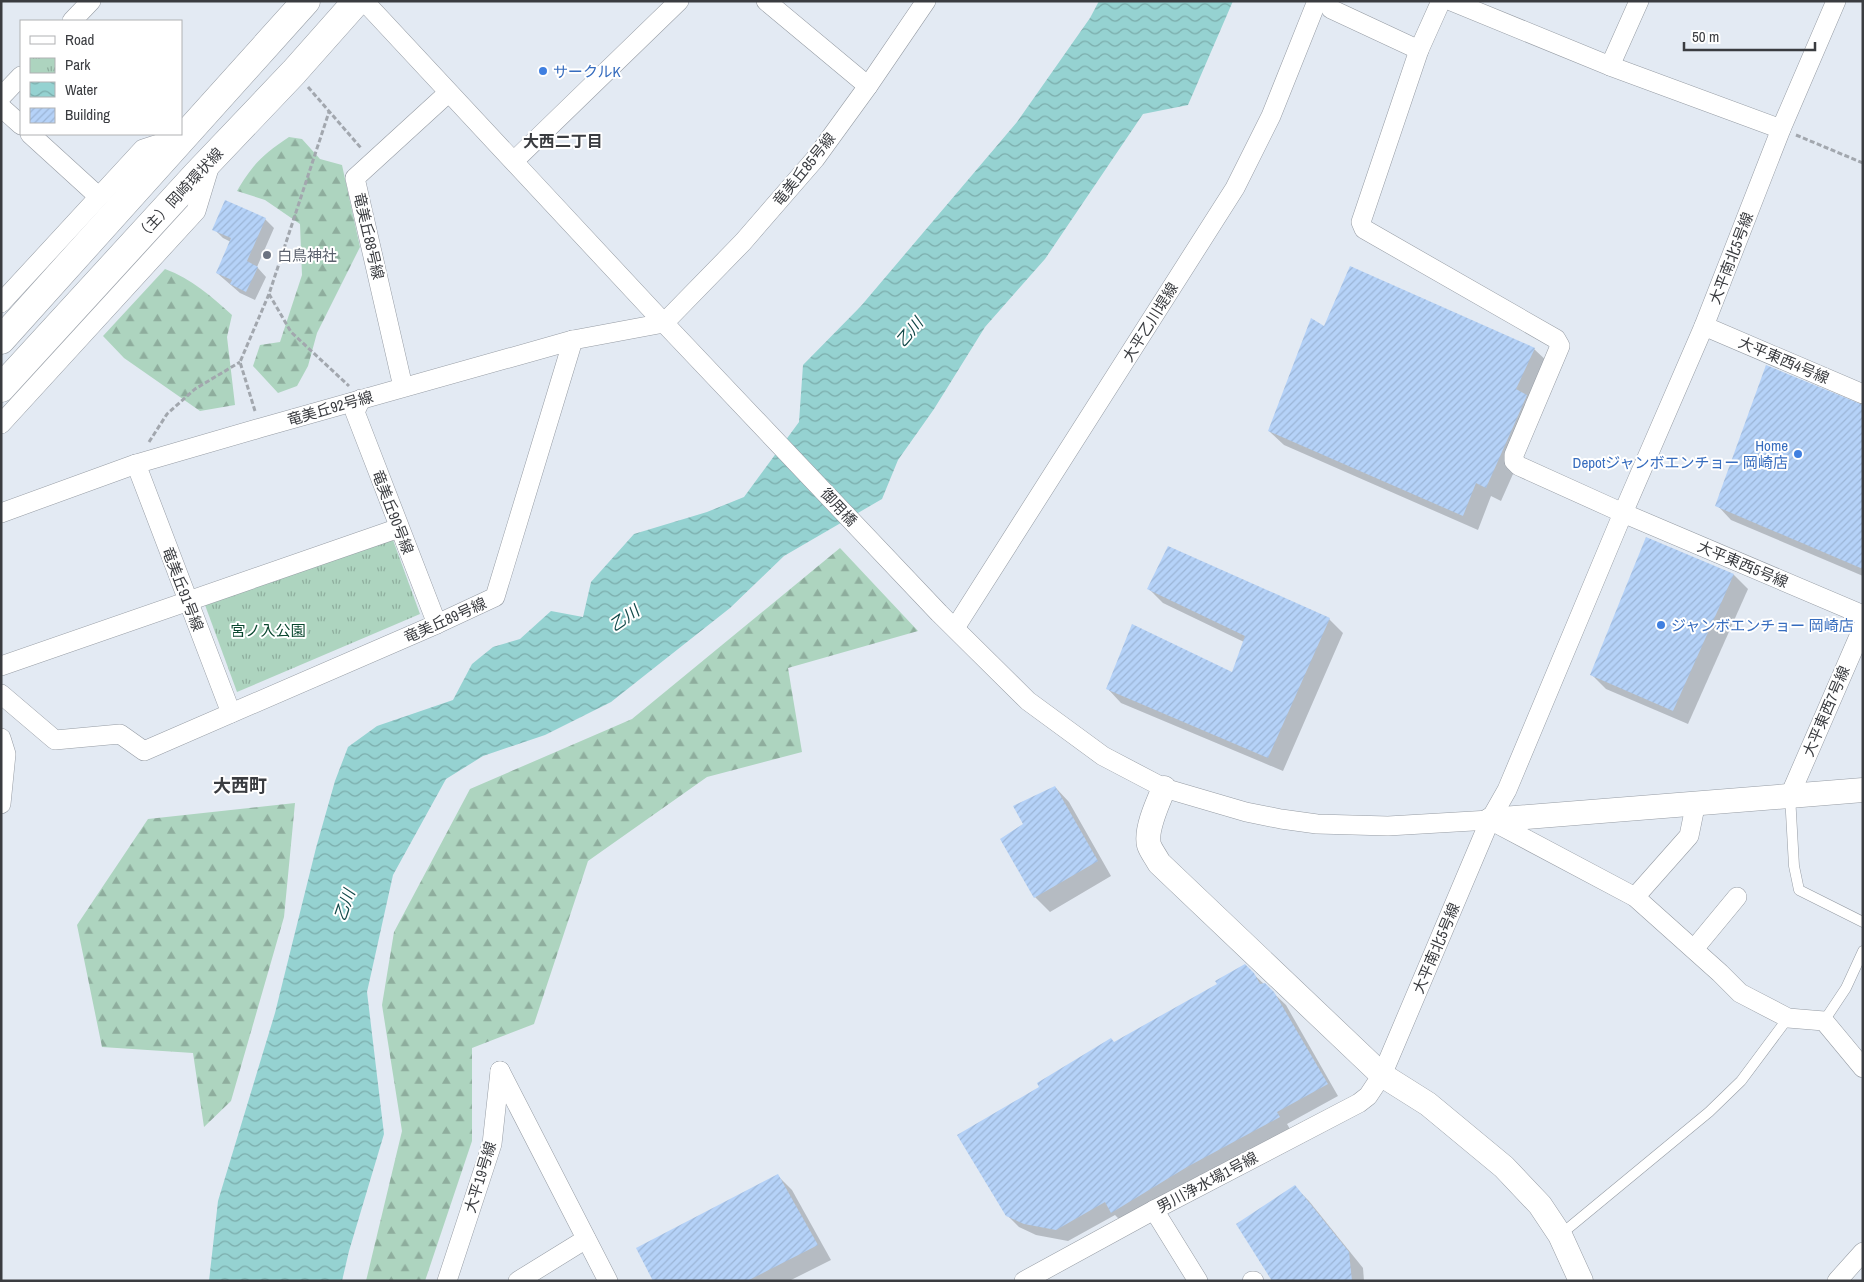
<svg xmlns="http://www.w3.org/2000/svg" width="1864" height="1282" font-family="'Archivo Narrow','Noto Sans JP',sans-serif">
<defs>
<pattern id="forest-firs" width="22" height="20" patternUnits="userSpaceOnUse" patternTransform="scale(1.25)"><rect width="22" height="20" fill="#add4bf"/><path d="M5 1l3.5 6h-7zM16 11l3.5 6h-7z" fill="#8ead9d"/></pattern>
<pattern id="park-tufts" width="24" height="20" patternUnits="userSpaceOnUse" patternTransform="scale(1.25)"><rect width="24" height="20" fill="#add4bf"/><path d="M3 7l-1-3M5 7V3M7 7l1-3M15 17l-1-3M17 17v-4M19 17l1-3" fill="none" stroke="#8ead9d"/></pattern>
<pattern id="water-waves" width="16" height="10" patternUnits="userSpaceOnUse" patternTransform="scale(1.25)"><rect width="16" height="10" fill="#95d2d1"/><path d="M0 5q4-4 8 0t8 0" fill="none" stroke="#7bacab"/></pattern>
<pattern id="building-hatch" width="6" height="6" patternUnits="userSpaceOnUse" patternTransform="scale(1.25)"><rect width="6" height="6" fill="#b5d2f8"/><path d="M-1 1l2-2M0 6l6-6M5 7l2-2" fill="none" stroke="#9cb5d6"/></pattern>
</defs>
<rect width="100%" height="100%" fill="#e3eaf3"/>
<!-- forest -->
<g fill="url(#forest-firs)">
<path d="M289 137 302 139 320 159 342 165 360 247 317 333 308 366 297 386 278 393 253 366 260 345 280 342 302 275 300 224 265 200 237 191C253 164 262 155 289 137Z"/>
<path d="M165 269C192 279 211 296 232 315L227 337 235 405 200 411 124 358 103 336Z"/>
<path d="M840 548 918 631 788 668 802 752 707 777 588 861 534 1024 472 1048V1141L425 1281H366L402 1131 382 1005 394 932 470 789 632 719Z"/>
<path d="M295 803 284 917 231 1101 204 1127 193 1053 102 1047 77 925 148 819Z"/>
</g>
<!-- park -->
<path fill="url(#park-tufts)" d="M393 540 420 614 237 692 205 605Z"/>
<!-- water -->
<path fill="url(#water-waves)" d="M1099 1H1233L1188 105 1143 114 1045 259 985 327 934 409 898 460 882 499 784 556 730 608 611 702 545 735 483 756 446 779 393 875 367 992 384 1134 349 1251 342 1281H209L218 1201 275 1013 316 848 335 781 348 747 377 726 453 700 472 664 493 647 520 639 551 611 583 617 591 582 634 534 707 512 744 497 799 422 803 365 861 306 1017 122 1090 18Z"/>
<!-- shadow -->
<g fill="#0003">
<path d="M265 219 274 228 257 267 266 277 255 300 240 293 217 273 231 242 223 238 214 229Z"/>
<path d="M1324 328 1534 349 1549 363 1541 411 1501 501 1491 496 1478 530 1284 445 1269 431Z"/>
<path d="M1863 406V576L1731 520 1717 505Z"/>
<path d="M1647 539 1734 575 1748 589 1688 724 1606 689 1592 675Z"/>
<path d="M1149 589 1329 619 1343 633 1283 771 1121 703 1107 688 1233 673 1244 642 1163 603Z"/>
<path d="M1055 787 1069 802 1111 876 1050 912 1035 897 1002 840 1025 824Z"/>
<path d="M1245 966 1286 1005 1338 1096 1287 1124 1290 1129 1124 1224 1115 1215 1068 1241 1036 1235 1019 1227 1007 1215 1115 1043 1218 985Z"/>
<path d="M778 1176 792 1190 831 1260 789 1281H655Z"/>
<path d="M1295 1187 1309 1201 1363 1268 1364 1281H1273Z"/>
</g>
<!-- building -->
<g fill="url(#building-hatch)">
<path d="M225 200 266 218 247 261 258 267 246 292 230 284 232 280 216 273 231 238 212 230Z"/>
<path d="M1350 266 1535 348 1516 389 1527 395 1517 418 1486 488 1476 483 1463 516 1268 431 1311 318 1324 326Z"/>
<path d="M1766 365 1863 405V569L1715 506Z"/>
<path d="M1646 537 1734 574 1673 711 1590 675Z"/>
<path d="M1168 546 1330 618 1268 758 1106 689 1132 624 1232 672 1245 636 1147 589Z"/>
<path d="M1055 786 1098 861 1034 898 1000 839 1023 824 1013 806Z"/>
<path d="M1245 964 1254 973 1260 984 1265 983 1274 992 1328 1084 1277 1112 1280 1117 1187 1167 1111 1213 1105 1202 1056 1230 1024 1224 1006 1216 957 1135 1039 1087 1037 1083 1111 1038 1114 1042 1217 984 1215 981Z"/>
<path d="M778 1174 818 1245 747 1281H653L636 1248Z"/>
<path d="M1295 1185 1349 1252 1352 1281H1272L1236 1224Z"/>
</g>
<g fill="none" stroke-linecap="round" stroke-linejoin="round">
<!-- service casing -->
<g stroke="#969ca4" stroke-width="11">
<g id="service">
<path d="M1790 795 1794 866 1799 890 1863 922"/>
<path d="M1824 1021 1846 988 1863 951"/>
<path d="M1560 1235 1709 1112 1741 1081 1788 1018"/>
</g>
</g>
<!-- minor casing -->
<g stroke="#969ca4" stroke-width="20">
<g id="minor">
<path d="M364 1 664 323 939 613 1028 701 1103 756 1164 788 1246 812 1281 819 1317 824 1388 826 1490 820 1635 897 1720 973 1740 993 1788 1018 1824 1021 1863 1068"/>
<path d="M766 1 868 86"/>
<path d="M1441 1 1419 50 1361 222 1364 229 1556 339 1560 346 1514 455V461L1519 466 1623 513 1863 615"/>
<path d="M1451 1 1610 66 1639 1"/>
<path d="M1331 9 1419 50"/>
<path d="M72 21 91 1"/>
<path d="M1610 66 1781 129"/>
<path d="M1 97 21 76"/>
<path d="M1 107 21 125"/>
<path d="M30 134 98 196"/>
<path d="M514 161 679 1"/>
<path d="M1 303 143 149 183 136"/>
<path d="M1704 326 1863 394"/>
<path d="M403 387 355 178 448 93"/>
<path d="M361 399 355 412 437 624"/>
<path d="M1 424 196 211 210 165"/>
<path d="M136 464 231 713"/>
<path d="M1 513 136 464 260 428 573 340 664 323 743 242 815 159 868 86 926 1"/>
<path d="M955 628 1235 188 1271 116 1317 1"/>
<path d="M1 666 399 528"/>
<path d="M1 694 55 740 120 734 144 751 437 624 495 597 573 340"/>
<path d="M1 738 6 754 1 804"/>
<path d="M1790 795 1863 627"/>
<path d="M1635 897 1689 836 1696 802"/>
<path d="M1694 949 1737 897"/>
<path d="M500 1071 608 1281"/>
<path d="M1154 1210 1198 1281"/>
<path d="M447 1281 492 1144 500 1071"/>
<path d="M518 1281 586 1239"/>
<path d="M1024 1281 1154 1210 1359 1103 1368 1096 1382 1075 1490 820 1507 790 1623 513 1704 326 1781 129 1836 1"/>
<path d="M1252 1281H1254"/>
<path d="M1837 1281 1863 1252"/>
</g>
</g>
<!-- tertiary casing -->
<g stroke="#969ca4" stroke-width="25">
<g id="tertiary">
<path d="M1164 788C1158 802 1145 830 1149 845 1151 851 1156 857 1159 863L1382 1075 1428 1104 1504 1167 1540 1205 1560 1235 1581 1281"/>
<path d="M1490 820 1863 790"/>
</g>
</g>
<!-- primary casing -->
<g stroke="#969ca4" stroke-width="29">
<g id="primary">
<path d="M1 340 306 1"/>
<path d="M1 388 197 174 294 72 357 1"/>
</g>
</g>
<!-- path -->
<g stroke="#a2a7ae" stroke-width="3" stroke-dasharray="5 2.5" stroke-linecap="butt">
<path d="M308 87 361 148"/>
<path d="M1796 135 1863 163"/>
<path d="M269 294 291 332 349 386"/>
<path d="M255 411 240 362 269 294 329 112"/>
<path d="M149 442 167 414 195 389 240 362"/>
</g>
<!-- service -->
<use href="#service" stroke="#fff" stroke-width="10"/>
<!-- minor -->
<use href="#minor" stroke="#fff" stroke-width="19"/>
<!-- tertiary -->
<use href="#tertiary" stroke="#fff" stroke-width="24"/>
<!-- primary -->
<use href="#primary" stroke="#fff" stroke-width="28"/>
</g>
<!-- markers -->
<g fill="#3f7fe0" stroke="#fff" stroke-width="2">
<circle cx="543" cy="71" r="5"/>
<circle cx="1798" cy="454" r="5"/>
<circle cx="1661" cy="625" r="5"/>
</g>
<circle fill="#6b7280" stroke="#fff" stroke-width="2" cx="267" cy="255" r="5"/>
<g text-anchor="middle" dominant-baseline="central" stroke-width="4" stroke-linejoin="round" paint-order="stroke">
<!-- shop labels -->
<g font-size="15" fill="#366cbe" stroke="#fff" text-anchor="start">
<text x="553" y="71">サークルK</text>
<text x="1788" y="445" text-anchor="end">Home<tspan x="1788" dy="17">Depotジャンボエンチョー 岡崎店</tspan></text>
<text x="1671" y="625">ジャンボエンチョー 岡崎店</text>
</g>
<!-- street labels -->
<g font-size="15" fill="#3a3c40" stroke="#fff">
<text transform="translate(804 169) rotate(-51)">竜美丘85号線</text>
<text transform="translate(179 194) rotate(-47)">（主）岡崎環状線</text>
<text transform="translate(369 236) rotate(77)">竜美丘88号線</text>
<text transform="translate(1731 258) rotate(-69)">大平南北5号線</text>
<text transform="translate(1150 322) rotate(-58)">大平乙川堤線</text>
<text transform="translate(1784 360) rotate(23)">大平東西4号線</text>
<text transform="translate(330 408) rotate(-16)">竜美丘92号線</text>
<text transform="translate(839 507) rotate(47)">御用橋</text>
<text transform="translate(393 512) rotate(69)">竜美丘90号線</text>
<text transform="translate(1743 564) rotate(23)">大平東西5号線</text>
<text transform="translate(183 589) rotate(69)">竜美丘91号線</text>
<text transform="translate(445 620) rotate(-24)">竜美丘89号線</text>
<text transform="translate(1826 711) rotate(-67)">大平東西7号線</text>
<text transform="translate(1436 948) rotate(-67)">大平南北5号線</text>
<text transform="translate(480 1177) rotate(-73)">大平19号線</text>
<text transform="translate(1207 1182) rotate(-28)">男川浄水場1号線</text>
</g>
<!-- worship labels -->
<g font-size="15" fill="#5b616d" stroke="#fff" text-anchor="start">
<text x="277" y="255">白鳥神社</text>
</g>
<!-- park labels -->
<g font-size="15" fill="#0a472f" stroke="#fff">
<text x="268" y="630">宮ノ入公園</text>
</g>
<!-- neighbourhood labels -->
<g font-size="16" font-weight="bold" fill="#3a3c40" stroke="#fff">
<text x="563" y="141">大西二丁目</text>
</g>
<!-- water labels -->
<g font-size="16" font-style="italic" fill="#124949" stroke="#fff">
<text transform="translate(909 332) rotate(-50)">乙川</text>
<text transform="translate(624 618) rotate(-35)">乙川</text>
<text transform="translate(344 905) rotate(-71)">乙川</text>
</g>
<!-- quarter labels -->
<g font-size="18" font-weight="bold" fill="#3a3c40" stroke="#fff">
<text x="240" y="785">大西町</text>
</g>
</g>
<!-- border -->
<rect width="1864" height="1282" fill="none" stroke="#3a3c40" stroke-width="5"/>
<!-- legend -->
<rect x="20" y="20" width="162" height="115" fill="#ffffff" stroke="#b0b1b3"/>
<rect x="30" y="36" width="25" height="8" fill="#ffffff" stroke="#b0b1b3"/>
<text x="65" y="45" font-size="15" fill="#3a3c40">Road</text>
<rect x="30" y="58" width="25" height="15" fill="url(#park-tufts)" stroke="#b0b1b3"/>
<text x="65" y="70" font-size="15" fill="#3a3c40">Park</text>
<rect x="30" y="82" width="25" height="15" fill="url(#water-waves)" stroke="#b0b1b3"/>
<text x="65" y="95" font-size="15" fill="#3a3c40">Water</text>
<rect x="30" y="108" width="25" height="15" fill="url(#building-hatch)" stroke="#b0b1b3"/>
<text x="65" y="120" font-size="15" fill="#3a3c40">Building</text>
<!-- scale -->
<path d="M1684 42v8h131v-8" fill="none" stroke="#3a3c40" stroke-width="2.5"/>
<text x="1692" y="42" font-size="15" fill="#3a3c40" stroke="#ffffff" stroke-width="4" paint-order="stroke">50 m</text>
</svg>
